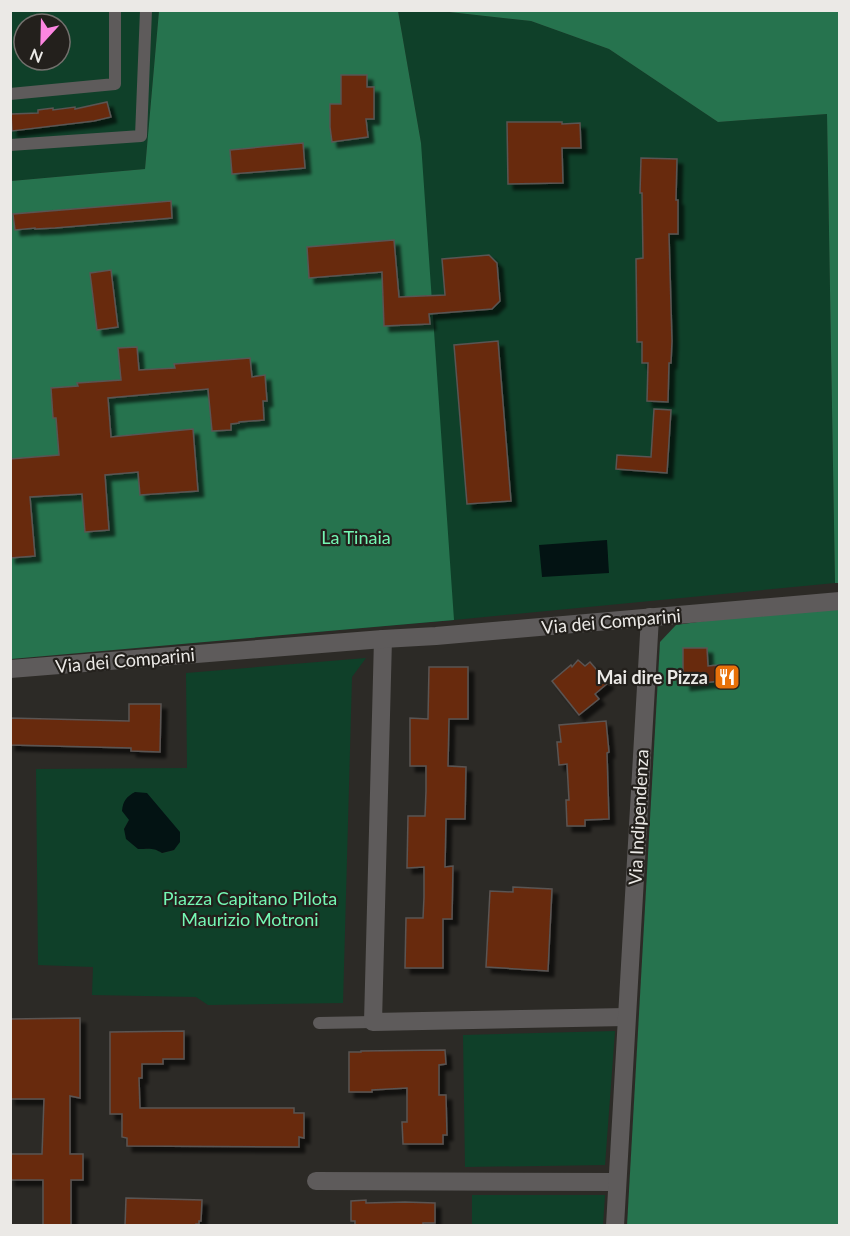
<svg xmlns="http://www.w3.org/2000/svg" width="850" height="1236" font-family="Lato,sans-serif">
<defs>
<filter id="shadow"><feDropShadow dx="5.5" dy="5.5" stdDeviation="1.5" flood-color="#0009"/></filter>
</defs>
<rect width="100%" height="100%" fill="#2c2a26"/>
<!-- green -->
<g fill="#0f4029" fill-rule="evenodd">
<path d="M11 11H159L145 169 11 181ZM24 24H60V60H24Z"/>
<path d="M398 11H440L531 21 609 49 718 122 827 114 835 583 454 620 131 648 139 562 421 143Z"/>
<path d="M366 658 352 677 343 1003 208 1005 196 997 92 995 93 967 38 965 36 769 187 768 186 673ZM129 820 177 844 174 850 162 853C156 849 151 847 144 849L124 829Z"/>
<path d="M615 1031 605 1165 465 1167 463 1035Z"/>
<path d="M472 1195H605L603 1225H472Z"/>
</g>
<!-- forest -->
<g fill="#26734e">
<path d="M159 11H398L421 143 454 620 11 659V181L145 169Z"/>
<path d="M440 11H839V583H835L827 114 718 122 609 49 531 21Z"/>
<path d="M839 605V1225L627 1226 660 642 676 625 770 612Z"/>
</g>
<!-- water -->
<g fill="#031313">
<path d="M607 540 609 573 542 577 539 545Z"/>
<path d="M135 792 147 793 180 832V842L174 850 162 853C153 847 148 849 138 849L126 839 124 829 129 820 122 811C123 801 126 797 135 792Z"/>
</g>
<!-- building -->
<g fill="#672a0f" stroke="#5a5452" stroke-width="1.5" filter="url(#shadow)">
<path d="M341 75H367V87H374V119H366L368 137 332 142 330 127V104H341Z"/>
<path d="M107 102 111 117 94 121 12 131 11 114 38 113V110L53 108V110L75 107V109Z"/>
<path d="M507 122H562V124L580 123 581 148H562L563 183 508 184Z"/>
<path d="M303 143 305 168 232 174 230 150Z"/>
<path d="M641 158 677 159 676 200H678V234H669L672 341 671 363H669L668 402 647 401 648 363H642V342H637L636 259 643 258 642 193H640Z"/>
<path d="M171 201 172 218 55 228 35 229V228L15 230 13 214Z"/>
<path d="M394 240 399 297 445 295 442 259 489 255 497 263 500 301 492 309 429 314 430 324 384 326 382 272 309 278 307 247Z"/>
<path d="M111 270 118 327 97 330 90 273Z"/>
<path d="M498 341 511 501 467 504 454 345Z"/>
<path d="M137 347 139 370 175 368 174 364 250 358 252 377 265 375 267 401H263L264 420 239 422V423L231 424V430L212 431 208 389 108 398 111 437 193 429 198 491 140 495 138 472 105 475 109 530 85 532 82 494 30 497 35 556 10 558V459L59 455 56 418H53L51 388 78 386 77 383 121 380 118 348Z"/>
<path d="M654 409 671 410 667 473 616 469 617 455 651 457Z"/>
<path d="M683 648H707L708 666 719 665 720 681 685 685 683 669Z"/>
<path d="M578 660 585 666 590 662 608 683 595 694 599 699 579 715 552 681 571 665 572 667Z"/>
<path d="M429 667H468V719H449L448 766 466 767 465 819H446L445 867 453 866 452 919H443V968H405L406 918H423L424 897V867L407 868 408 816H425L426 791V766H410V718L428 719Z"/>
<path d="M129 704H161L160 752 131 751V748L10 745V718L129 721Z"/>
<path d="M606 721 609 752 607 753 609 819 585 820V826H567L566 800H569L567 764 559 765 557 742H561L559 725Z"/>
<path d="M513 887 552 889 548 971 486 967 490 891 513 892Z"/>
<path d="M80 1018V1098L70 1096V1154H83V1180H71V1226H43V1180H10V1154H42L44 1099H10V1019Z"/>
<path d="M184 1031V1059H163V1064H142V1078H139L140 1108H294V1113H304V1138L299 1137V1147L127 1146V1138L122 1137V1114H110V1032Z"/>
<path d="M445 1050 446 1064 439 1065V1095H446L447 1135H443V1144H403L402 1122H407V1088L372 1090V1092H349V1052H361V1051Z"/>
<path d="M126 1198 202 1200 201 1221H199V1224H196V1226H125Z"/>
<path d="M366 1200V1203L405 1202 435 1203V1223H423V1226H355V1221H351V1201Z"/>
</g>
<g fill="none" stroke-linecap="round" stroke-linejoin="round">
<!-- lane -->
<g stroke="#5e5b5b" stroke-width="12">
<path d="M10 94 115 84V10"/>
<path d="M10 145 141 136 146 10"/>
<path d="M319 1023 373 1022"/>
</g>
<!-- street -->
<g stroke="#5e5b5b" stroke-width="18">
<path d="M383 639 373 1022 626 1017"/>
<path d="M10 669 383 639 436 636 840 601"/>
<path d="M316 1181 617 1182"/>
<path d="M615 1226 650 617"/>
</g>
</g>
<!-- icons -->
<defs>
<g id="restaurant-square" transform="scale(1.35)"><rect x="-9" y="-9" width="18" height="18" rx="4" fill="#e8710a" stroke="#23201c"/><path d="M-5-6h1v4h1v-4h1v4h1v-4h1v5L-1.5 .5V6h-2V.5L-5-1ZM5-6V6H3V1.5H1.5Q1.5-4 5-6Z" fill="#fff"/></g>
</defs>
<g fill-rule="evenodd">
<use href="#restaurant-square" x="727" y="677"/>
</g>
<g text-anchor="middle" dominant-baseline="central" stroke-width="4.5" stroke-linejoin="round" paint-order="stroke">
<!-- park labels -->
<g font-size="18" fill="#75f7b4" stroke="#23201c">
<text x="356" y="537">La Tinaia</text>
<text x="250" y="898">Piazza Capitano Pilota<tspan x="250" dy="21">Maurizio Motroni</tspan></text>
</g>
<!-- street labels -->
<g font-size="18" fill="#ebe9e6" stroke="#23201c">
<text transform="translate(611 621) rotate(-5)">Via dei Comparini</text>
<text transform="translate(125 660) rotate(-5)">Via dei Comparini</text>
<text transform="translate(638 817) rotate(-87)">Via Indipendenza</text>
</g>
<!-- poi labels -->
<g font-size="18" font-weight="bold" fill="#ebe9e6" stroke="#23201c" text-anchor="end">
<text x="708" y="677">Mai dire Pizza</text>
</g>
</g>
<!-- border -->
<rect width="850" height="1236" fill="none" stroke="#ebe9e6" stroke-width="24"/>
<!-- north arrow -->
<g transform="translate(42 42) rotate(202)"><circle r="28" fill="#23201c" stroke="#73706d" stroke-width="1.5"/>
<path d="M0-4.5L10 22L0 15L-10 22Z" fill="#fd86e1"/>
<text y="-9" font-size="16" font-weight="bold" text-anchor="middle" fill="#ebe9e6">N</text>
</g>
</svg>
